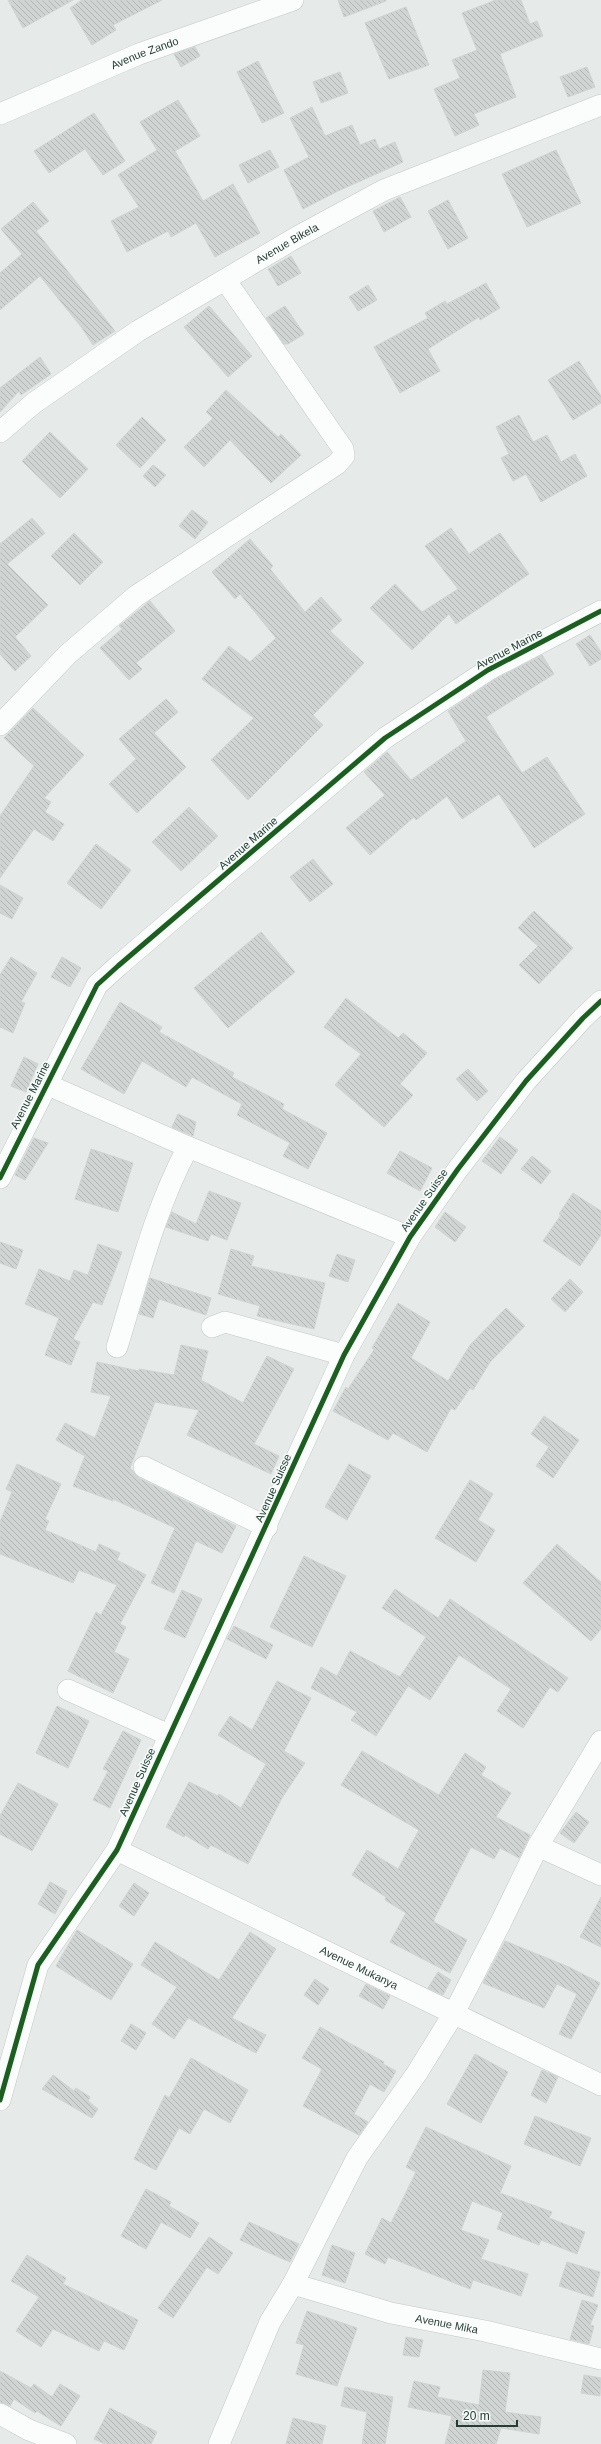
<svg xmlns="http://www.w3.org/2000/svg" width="601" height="2444" font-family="Helvetica,sans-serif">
<defs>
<pattern id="building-back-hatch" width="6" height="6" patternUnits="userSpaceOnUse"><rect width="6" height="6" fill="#d0d4d2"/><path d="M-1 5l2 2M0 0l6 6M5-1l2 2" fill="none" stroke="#b2b7b5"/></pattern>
</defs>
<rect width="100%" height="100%" fill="#e6ebe9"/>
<!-- building -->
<g fill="url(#building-back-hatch)" stroke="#cfd4d2">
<path d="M8 0H73L23 28Z"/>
<path d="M82 0H162L113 25 116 30 92 45 70 8Z"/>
<path d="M338 0H386V1L344 17Z"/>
<path d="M496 0H521L530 24 537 21 543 36 500 54 516 97 474 114 479 125 455 136 434 89 460 78 452 60 477 50 462 13Z"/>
<path d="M406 7 429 65 389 79 365 23Z"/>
<path d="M195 47 200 56 181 67 174 54Z"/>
<path d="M258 61 284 113 262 123 237 72Z"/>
<path d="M587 67 595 87 568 97 560 77Z"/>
<path d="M340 72 348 93 321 103 313 82Z"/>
<path d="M178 100 200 136 175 151 203 201 233 184 260 233 215 257 196 223 171 237 168 231 127 252 111 221 139 207 118 175 157 150 140 122Z"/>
<path d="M312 107 325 136 352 125 360 145 375 139 379 149 395 142 403 162 338 191 303 209 284 170 309 157 290 118Z"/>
<path d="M94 113 125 161 103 175 85 149 49 173 34 151Z"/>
<path d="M270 150 279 167 248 183 239 165Z"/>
<path d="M556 150 581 203 527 227 502 174Z"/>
<path d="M400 197 411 217 384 232 373 211Z"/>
<path d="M448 200 468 238 448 249 428 211Z"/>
<path d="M33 202 49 221 36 231 115 331 93 345 82 328 40 276 0 310V273L22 254 1 229Z"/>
<path d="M291 256 301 273 278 286 268 269Z"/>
<path d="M486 283 500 308 480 320 479 317 428 349 440 371 400 393 374 347 428 318 425 313 445 301 447 304Z"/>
<path d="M368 285 377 300 358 311 349 297Z"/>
<path d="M209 306 252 356 228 377 184 327Z"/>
<path d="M285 306 304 334 288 344H284L266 318Z"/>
<path d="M40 357 51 374 21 395 19 391 0 412V388Z"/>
<path d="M579 361 601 396V403L573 420 548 380Z"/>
<path d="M226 390 278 437 281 434 301 455 271 483 230 440 204 467 184 447 213 418 206 412Z"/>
<path d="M519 415 533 442 547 435 561 462 575 454 587 476 541 502 526 474 513 481 501 458 509 454 496 427Z"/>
<path d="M142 417 166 440 140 468 116 445Z"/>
<path d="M50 432 88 469 60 498 22 461Z"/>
<path d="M153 465 166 475 155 487 143 476Z"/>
<path d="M192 510 208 522 195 539 179 526Z"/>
<path d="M32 518 45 533 7 564 48 605 15 637 31 656 15 671 0 654V544Z"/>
<path d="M451 528 469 554 500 533 529 574 456 624 449 614 412 650 370 608 395 584 422 612 458 589 425 546Z"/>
<path d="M74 533 103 562 80 585 51 556Z"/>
<path d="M250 539 273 566 270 569 305 612 321 597 342 620 330 631 364 663 313 715 323 725 248 800 211 760 254 718 202 679 229 646 250 662 276 638 240 594 235 599 212 572Z"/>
<path d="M150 601 175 631 136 663 142 669 129 680 100 648 122 629 119 626Z"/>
<path d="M590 635 601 652V659L590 666 576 644Z"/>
<path d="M542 655 554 674 486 717 522 773 547 757 585 814 534 848 499 794 462 819 447 796 416 820 414 817 370 855 346 828 385 795 364 772 387 752 411 780 466 741 448 711 494 680Z"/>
<path d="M166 699 178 712 154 733 186 767 137 813 109 784 136 759 119 739Z"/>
<path d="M33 708 84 755 44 798 51 802 45 812 64 824 53 841 34 829 0 878V816L34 766 4 738Z"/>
<path d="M189 807 218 836 181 871 152 842Z"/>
<path d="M96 844 131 870 101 909 67 883Z"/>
<path d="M313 859 333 884 310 902 290 877Z"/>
<path d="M0 885 23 898 12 919 0 913Z"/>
<path d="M534 911 573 948 539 984 519 965 538 946 518 928Z"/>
<path d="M261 932 295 972 228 1028 194 988Z"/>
<path d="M11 957 37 973 21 1002 25 1003 13 1033 0 1027V975Z"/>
<path d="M62 957 81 968 70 987 51 977Z"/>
<path d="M346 998 398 1038 403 1033 427 1053 400 1084 413 1095 384 1127 335 1085 361 1054 324 1027Z"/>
<path d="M120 1002 162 1027 159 1032 234 1073 232 1077 284 1104 282 1109 327 1133 308 1169 283 1156 290 1143 237 1115 242 1104 192 1077 186 1087 142 1061 124 1094 81 1069Z"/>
<path d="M24 1057 38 1064 26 1092 11 1086Z"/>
<path d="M468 1069 488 1091 477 1101 456 1079Z"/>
<path d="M178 1114 196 1122 193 1136 172 1127Z"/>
<path d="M500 1137 518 1150 501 1174 482 1161Z"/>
<path d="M34 1138 48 1143 25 1180 15 1175Z"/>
<path d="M91 1149 133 1163 118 1212 75 1199Z"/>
<path d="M400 1151 432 1168 420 1191 387 1173Z"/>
<path d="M532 1156 551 1171 541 1184 521 1169Z"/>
<path d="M209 1191 241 1203 227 1240 211 1234 208 1241 166 1227 172 1212 196 1224Z"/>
<path d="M573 1193 601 1211V1235L580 1266 543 1241 561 1215 559 1214Z"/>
<path d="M445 1212 466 1227 455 1242 435 1227Z"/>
<path d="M0 1242 23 1250 16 1269 0 1263Z"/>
<path d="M98 1244 122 1252 102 1305 93 1302 73 1339 80 1342 71 1365 45 1355 59 1318 25 1304 39 1269 70 1281 74 1270 88 1275Z"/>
<path d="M231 1249 254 1256 251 1266 325 1283 314 1329 257 1316 260 1306 218 1294Z"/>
<path d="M337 1254 355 1260 348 1282 329 1276Z"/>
<path d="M150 1278 211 1298 206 1315 159 1299 153 1318 139 1314Z"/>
<path d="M570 1279 583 1292 565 1312 551 1299Z"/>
<path d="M398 1303 430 1322 411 1358 448 1381 470 1345 506 1308 525 1326 490 1362 473 1390 470 1388 455 1410 451 1408 427 1452 393 1433 388 1440 333 1411 346 1387 348 1389 374 1350 372 1348Z"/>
<path d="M181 1345 208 1351 201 1380 243 1403 267 1356 294 1369 254 1444 279 1456 271 1474 187 1435 199 1410 155 1402 130 1468 139 1478 236 1526 222 1553 196 1541 174 1593 151 1583 175 1528 113 1499V1501L73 1486 85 1456 56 1440 65 1423 95 1438 111 1396 91 1392 97 1362 139 1371V1369L174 1375Z"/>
<path d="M544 1416 579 1440 553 1478 536 1466 549 1447 531 1434Z"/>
<path d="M17 1464 61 1484 45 1519 49 1521 45 1530 96 1552 99 1544 120 1553 117 1560 146 1575 120 1624 126 1627 114 1652 129 1659 113 1693 68 1671 96 1612 101 1615 117 1585 79 1570 73 1583 0 1554V1522L12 1492 6 1489Z"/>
<path d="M349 1464 371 1476 347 1520 325 1507Z"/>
<path d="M470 1480 493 1494 478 1520 495 1530 476 1562 435 1538Z"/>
<path d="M557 1544 601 1582V1629L591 1641 523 1583Z"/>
<path d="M304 1556 346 1576 312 1647 270 1627Z"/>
<path d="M395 1589 438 1618 450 1599 568 1678 558 1692 550 1687 523 1728 497 1711 511 1689 459 1655 430 1700 408 1686 376 1736 351 1720 357 1712 311 1688 321 1667 337 1676 350 1651 400 1677 426 1637 382 1608Z"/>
<path d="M182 1590 202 1599 185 1638 164 1629Z"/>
<path d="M234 1626 273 1645 266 1659 227 1639Z"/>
<path d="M277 1681 311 1698 284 1751 305 1763 282 1798 248 1864 211 1845 208 1849 185 1835 184 1837 166 1827 189 1782 218 1796 219 1794 241 1808 266 1764 218 1735 230 1716 252 1730Z"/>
<path d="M57 1706 89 1721 68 1768 36 1753Z"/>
<path d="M123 1731 141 1740 110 1808 93 1800 108 1771 103 1769Z"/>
<path d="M362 1751 439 1795 465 1753 486 1767 481 1775 511 1793 496 1817 530 1835 519 1858 500 1848 494 1859 471 1847 434 1919V1922L467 1940 450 1973 390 1942 406 1913 385 1900 386 1897 352 1875 367 1850 398 1869 419 1830 341 1785Z"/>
<path d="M18 1783 58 1804 32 1851 0 1834V1816Z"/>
<path d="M576 1812 589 1822 574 1843 560 1833Z"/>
<path d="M50 1882 67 1891 55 1914 38 1904Z"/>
<path d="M134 1883 149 1893 134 1916 119 1906Z"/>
<path d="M601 1897V1947L580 1937Z"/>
<path d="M77 1930 133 1964 111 2000 56 1966Z"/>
<path d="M250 1932 276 1949 232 2018 266 2035 256 2053 188 2018 174 2039 152 2024 177 1987 141 1965 155 1942 219 1980Z"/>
<path d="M505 1941 569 1967 600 1983 571 2039 559 2034 577 1994 557 1984 544 2008 483 1983Z"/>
<path d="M438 1972 451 1980 443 1995 428 1988Z"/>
<path d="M315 1979 329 1989 318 2005 304 1995Z"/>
<path d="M366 1984 390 1996 383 2009 359 1996Z"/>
<path d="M131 2024 146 2033 136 2050 121 2041Z"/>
<path d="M320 2027 384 2062 383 2064 396 2071 384 2092 370 2084 354 2114 368 2122 359 2135 303 2106 322 2069 302 2058Z"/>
<path d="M475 2054 508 2072 481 2123 447 2104Z"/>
<path d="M191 2058 248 2090 230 2123 204 2109 190 2134 179 2128 156 2170 134 2159 165 2095 169 2098Z"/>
<path d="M542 2070 558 2077 546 2103 531 2095Z"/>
<path d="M53 2075 74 2091 76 2088 90 2097 88 2101 98 2109 92 2118 42 2089Z"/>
<path d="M535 2116 591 2138 580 2166 524 2144Z"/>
<path d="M426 2127 511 2166 500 2193 552 2212 549 2218 585 2232 577 2254 541 2240 539 2245 497 2229 503 2213 472 2201 461 2230 489 2240 481 2259 528 2274 521 2296 473 2280 470 2289 388 2257 385 2264 365 2254 382 2218 391 2223 416 2172 406 2167Z"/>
<path d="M146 2189 171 2202 169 2206 199 2223 190 2238 161 2222 146 2249 121 2236Z"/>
<path d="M249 2222 299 2244 290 2262 240 2240Z"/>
<path d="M209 2237 233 2253 218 2274 207 2267 173 2318 158 2308Z"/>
<path d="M332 2245 355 2253 345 2283 322 2275Z"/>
<path d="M27 2255 66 2278 63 2284 138 2320 124 2350 104 2341 99 2351 53 2329 41 2347 16 2331 39 2297 11 2281Z"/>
<path d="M567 2262 600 2272 593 2297 559 2286Z"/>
<path d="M582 2300 598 2305 590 2325 594 2326 589 2344 570 2339Z"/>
<path d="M307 2311 357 2328 337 2386 296 2374 304 2345 296 2343Z"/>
<path d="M406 2337 423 2340 419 2357 403 2355Z"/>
<path d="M483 2370 510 2373 505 2412 541 2417 539 2434 501 2428 496 2444H445L452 2416 408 2407 414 2381 440 2387 437 2397 479 2405Z"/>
<path d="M0 2371 31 2388 34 2384 52 2397 60 2384 80 2396 61 2426 37 2411 35 2413 14 2399 10 2406 0 2402Z"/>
<path d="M584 2375 601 2378 600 2396 581 2393Z"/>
<path d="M345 2387 393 2397 385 2444H362L367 2412 341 2406Z"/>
<path d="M110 2408 157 2432 151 2444H105L94 2439Z"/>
<path d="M293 2418 326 2426 322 2444H286Z"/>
</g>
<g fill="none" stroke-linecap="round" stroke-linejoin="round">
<!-- minor casing -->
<g stroke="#c3c8c6" stroke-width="22">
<g id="minor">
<path id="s1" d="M0 114 139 54 293 0"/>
<path id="s2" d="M0 432 34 403 138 331 297 237 384 190 601 105"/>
<path d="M0 725 68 654 136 596 337 464 344 456 343 449 226 281"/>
<path d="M46 1084 188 1147 410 1237"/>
<path d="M0 1178 97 985 118 966 385 738 488 670 601 611"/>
<path d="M212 1327 225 1322 344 1355"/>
<path d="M117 1347C138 1279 154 1211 188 1147"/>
<path d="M144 1467 267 1527"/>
<path d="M68 1690 169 1735"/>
<path d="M538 1846 601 1875"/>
<path id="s3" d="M117 1850 601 2085"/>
<path d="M0 2100 38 1965 117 1850 344 1355 410 1237 458 1169 526 1081 583 1018 601 1001"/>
<path id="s4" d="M293 2284 391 2313 485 2331 601 2359"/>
<path d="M0 2414 29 2430 66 2444"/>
<path d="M219 2444 270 2322 293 2284 357 2158 417 2073 454 2013 500 1924 538 1846 601 1741"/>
</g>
</g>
<!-- minor -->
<use href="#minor" stroke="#fbfcfc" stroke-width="21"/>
<!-- cycleway casing -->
<g stroke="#f4f9f7" stroke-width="8">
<g id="cycleway">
<path d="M0 1178 97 985 118 966 385 738 488 670 601 611"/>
<path d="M0 2100 38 1965 117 1850 344 1355 410 1237 458 1169 526 1081 583 1018 601 1001"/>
</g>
</g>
<!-- cycleway -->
<use href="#cycleway" stroke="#1b5e20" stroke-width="5"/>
</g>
<g text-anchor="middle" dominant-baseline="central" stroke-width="3.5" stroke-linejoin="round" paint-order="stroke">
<!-- street labels -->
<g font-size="11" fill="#243d36" stroke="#f4f9f7">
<text stroke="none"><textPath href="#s1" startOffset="157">Avenue Zando</textPath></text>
<text stroke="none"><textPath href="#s2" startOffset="344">Avenue Bikela</textPath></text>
<text transform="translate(509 649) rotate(-28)">Avenue Marine</text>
<text transform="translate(248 843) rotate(-41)">Avenue Marine</text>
<text transform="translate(30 1095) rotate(-63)">Avenue Marine</text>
<text transform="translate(424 1200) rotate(-55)">Avenue Suisse</text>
<text transform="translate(273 1488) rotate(-66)">Avenue Suisse</text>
<text transform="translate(137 1782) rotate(-66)">Avenue Suisse</text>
<text stroke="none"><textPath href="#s3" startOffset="269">Avenue Mukanya</textPath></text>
<text stroke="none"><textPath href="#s4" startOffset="159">Avenue Mika</textPath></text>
</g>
</g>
<!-- scale -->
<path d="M457 2420v6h60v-6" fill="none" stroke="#243d36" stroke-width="2"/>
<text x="463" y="2420" font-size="12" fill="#243d36" stroke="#f4f9f7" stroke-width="3" paint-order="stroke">20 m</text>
</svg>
